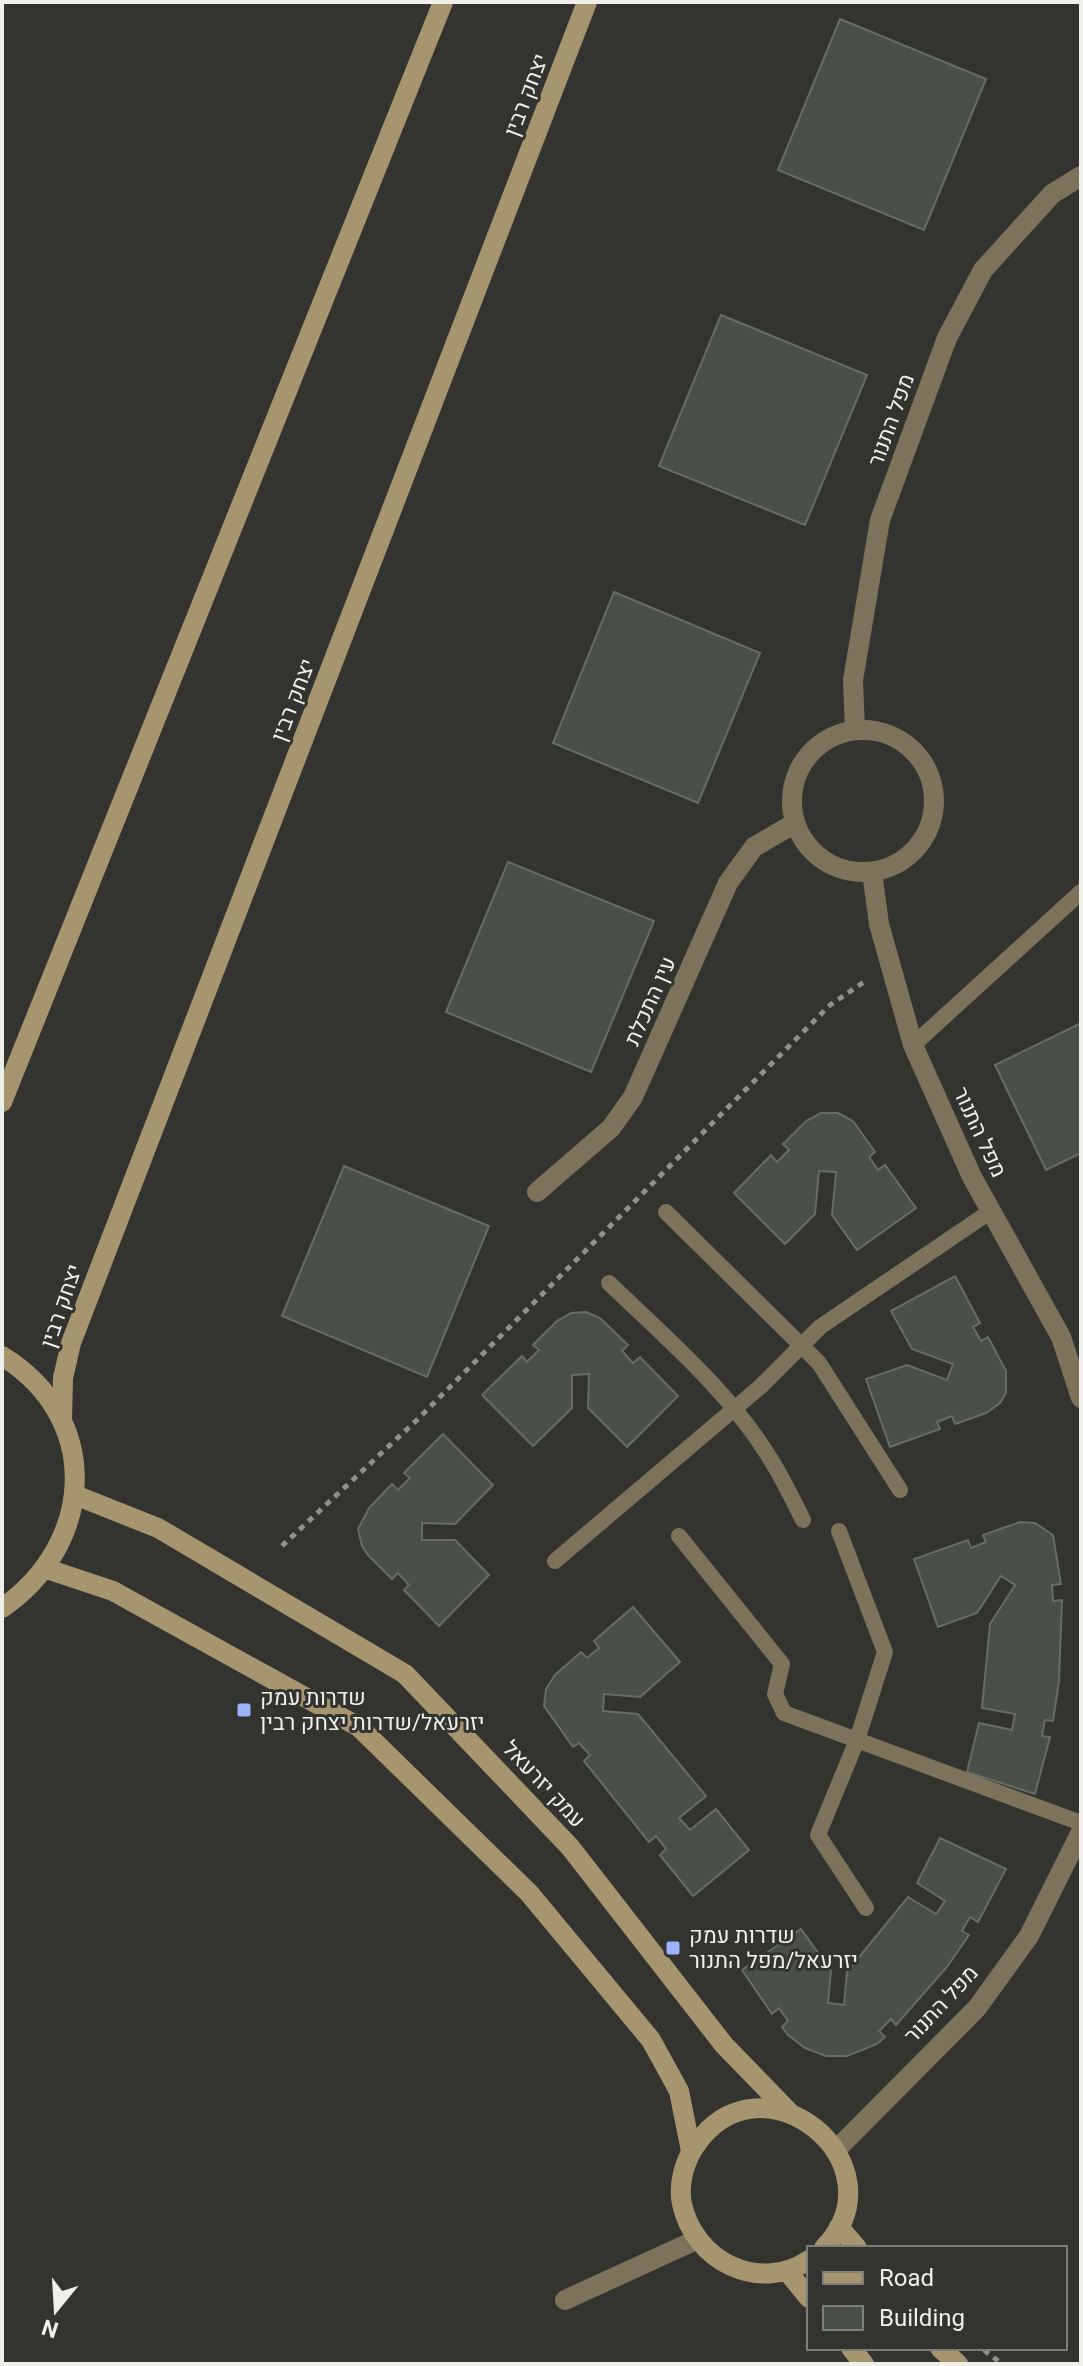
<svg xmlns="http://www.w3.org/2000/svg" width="1083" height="2366" font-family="Roboto,Heebo,sans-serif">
<rect width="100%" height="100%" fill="#33342f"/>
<!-- building -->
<g fill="#4a4f4a" stroke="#676c68" stroke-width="2">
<path d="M840 19 986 79 924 230 778 170Z"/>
<path d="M721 315 867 375 805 525 659 466Z"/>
<path d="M614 592 760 653 698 803 553 743Z"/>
<path d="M508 862 654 921 591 1072 446 1012Z"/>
<path d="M1081 1023V1153L1046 1170 995 1065Z"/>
<path d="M821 1113H838L853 1121 875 1152 869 1157 878 1170 885 1165 916 1208 857 1250 832 1215 836 1172 819 1171 815 1214 785 1244 734 1193 771 1155 777 1162 789 1150 783 1144 806 1121Z"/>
<path d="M344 1166 489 1226 427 1377 282 1316Z"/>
<path d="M955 1276 980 1323 973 1327 981 1341 988 1337 1006 1371V1393L1000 1403 986 1413 955 1424 952 1416 937 1422 940 1429 890 1447 866 1379 907 1365 947 1380 953 1364 912 1349 891 1311Z"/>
<path d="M586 1312 600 1318 628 1345 622 1351 633 1363 640 1357 678 1396 627 1447 588 1408 589 1374 572 1375V1408L533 1446 482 1395 522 1356 527 1362 539 1350 533 1345 557 1321 571 1313Z"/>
<path d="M443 1434 493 1485 455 1524 422 1523V1540H455L489 1575 439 1626 404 1590 409 1585 398 1573 392 1579 368 1555 362 1546 358 1529 369 1508 392 1484 398 1490 410 1478 404 1473Z"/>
<path d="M1020 1522 1035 1523 1053 1535 1061 1584 1052 1585 1053 1601 1062 1600 1059 1681 1053 1721 1045 1720 1042 1736 1050 1737 1035 1794 967 1772 979 1723 1012 1730 1015 1714 982 1708 990 1624 1015 1585 1001 1576 977 1613 938 1627 914 1559 968 1540 971 1548 986 1542 983 1535Z"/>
<path d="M633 1607 680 1662 640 1697 604 1694 603 1711 638 1714 706 1796 679 1818 690 1830 716 1809 749 1850 693 1896 660 1855 666 1849 656 1836 649 1842 584 1761 590 1755 579 1743 573 1747 544 1706 546 1689 555 1675 581 1652 587 1658 599 1648 594 1641Z"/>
<path d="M940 1838 1006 1869 978 1922 970 1917 962 1931 969 1935 947 1967 896 2025 891 2019 879 2031 885 2037 877 2044 847 2056H826L805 2048 788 2035 782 2027 788 2021 779 2008 772 2014 742 1970 801 1929 831 1971 828 2003 844 2005 847 1972 908 1897 936 1914 945 1901 917 1883Z"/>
</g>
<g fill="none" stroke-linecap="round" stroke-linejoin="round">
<!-- path -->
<g stroke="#90908c" stroke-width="5" stroke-dasharray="6 6" stroke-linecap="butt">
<path d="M282 1546 419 1418 830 1005 867 980"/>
<path d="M984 2350 1002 2364"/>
</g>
<!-- lane -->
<g stroke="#7d735b" stroke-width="16">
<path d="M913 1045 1081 892"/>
<path d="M666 1212 819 1363 900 1490"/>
<path d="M609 1283C665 1337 730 1392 771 1460 783 1479 793 1500 803 1520"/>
<path d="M839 1531 885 1652 857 1740 818 1835 866 1908"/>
<path d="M679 1536 782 1664 775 1694 784 1713 1081 1823"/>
<path d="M555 1561 760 1387 820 1327 991 1211"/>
</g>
<!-- street -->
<g stroke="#7d735b" stroke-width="20">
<path d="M855 730 853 680 880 520 947 338 983 270 1052 194 1081 176"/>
<circle cx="863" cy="801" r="71"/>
<path d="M872 872 879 924 913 1045 972 1177 1061 1337 1081 1398"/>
<path d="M537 1192 611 1128 633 1097 728 883 754 847 795 823"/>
<path d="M836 2150 977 2008 1029 1936 1081 1832"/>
<path d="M565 2300 696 2240"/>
</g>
<!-- secondary -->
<g stroke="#a79570" stroke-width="20">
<path d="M2 1102 443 2"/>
<path d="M2 1356C103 1418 95 1544 2 1608"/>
<path d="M62 1419 63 1378 71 1343 587 2"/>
<path d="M75 1495 158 1528 405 1674 570 1847 724 2045 789 2112"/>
<path d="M47 1569 113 1591 359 1727 529 1893 651 2040 679 2091 691 2151"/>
<path d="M839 2227 857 2248"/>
<path d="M809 2260C758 2294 694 2260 682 2204 678 2185 684 2162 695 2146 762 2047 905 2164 824 2248"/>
<path d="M787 2271 809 2298"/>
<path d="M851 2348 864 2364"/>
<path d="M940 2348 958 2364"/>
</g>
</g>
<!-- markers -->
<g fill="#9db4fd" stroke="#33342f" stroke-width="3">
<rect x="236" y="1702" width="16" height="16" rx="4"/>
<rect x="665" y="1940" width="16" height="16" rx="4"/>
</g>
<g text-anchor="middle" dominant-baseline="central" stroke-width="6" stroke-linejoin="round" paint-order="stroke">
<!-- street labels -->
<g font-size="22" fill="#efefec" stroke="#33342f">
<text transform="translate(526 95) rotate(-69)">יצחק רבין</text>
<text transform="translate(891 420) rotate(-70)">מפל התנור</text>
<text transform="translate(293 700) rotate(-69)">יצחק רבין</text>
<text transform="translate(650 1001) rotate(-66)">עין התכלת</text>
<text transform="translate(980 1132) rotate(65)">מפל התנור</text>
<text transform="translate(61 1306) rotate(-71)">יצחק רבין</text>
<text transform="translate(544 1784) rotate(47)">עמק יזרעאל</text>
<text transform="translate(941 2004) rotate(-47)">מפל התנור</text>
</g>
<!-- poi labels -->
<g font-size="22" fill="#efefec" stroke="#33342f" text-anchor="start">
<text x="260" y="1697">שדרות עמק<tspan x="260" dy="25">יזרעאל/שדרות יצחק רבין</tspan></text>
<text x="689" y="1935">שדרות עמק<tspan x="689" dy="25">יזרעאל/מפל התנור</tspan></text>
</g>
</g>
<!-- border -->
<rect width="1083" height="2366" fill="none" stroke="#efefec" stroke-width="8"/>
<!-- legend -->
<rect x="807" y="2246" width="260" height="104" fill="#33342f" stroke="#7e7f7b" stroke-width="2"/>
<rect x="823" y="2272" width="40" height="12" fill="#a79570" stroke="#7e7f7b" stroke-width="2"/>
<text x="879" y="2286" font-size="24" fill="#efefec">Road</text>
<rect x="823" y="2306" width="40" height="24" fill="#4a4f4a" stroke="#7e7f7b" stroke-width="2"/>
<text x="879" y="2326" font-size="24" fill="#efefec">Building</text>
<!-- north arrow -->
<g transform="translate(56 2310) rotate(198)" stroke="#33342f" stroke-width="6" paint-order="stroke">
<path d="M0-6L14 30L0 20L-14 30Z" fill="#efefec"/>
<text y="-12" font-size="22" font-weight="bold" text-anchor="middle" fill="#efefec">N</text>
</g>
</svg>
